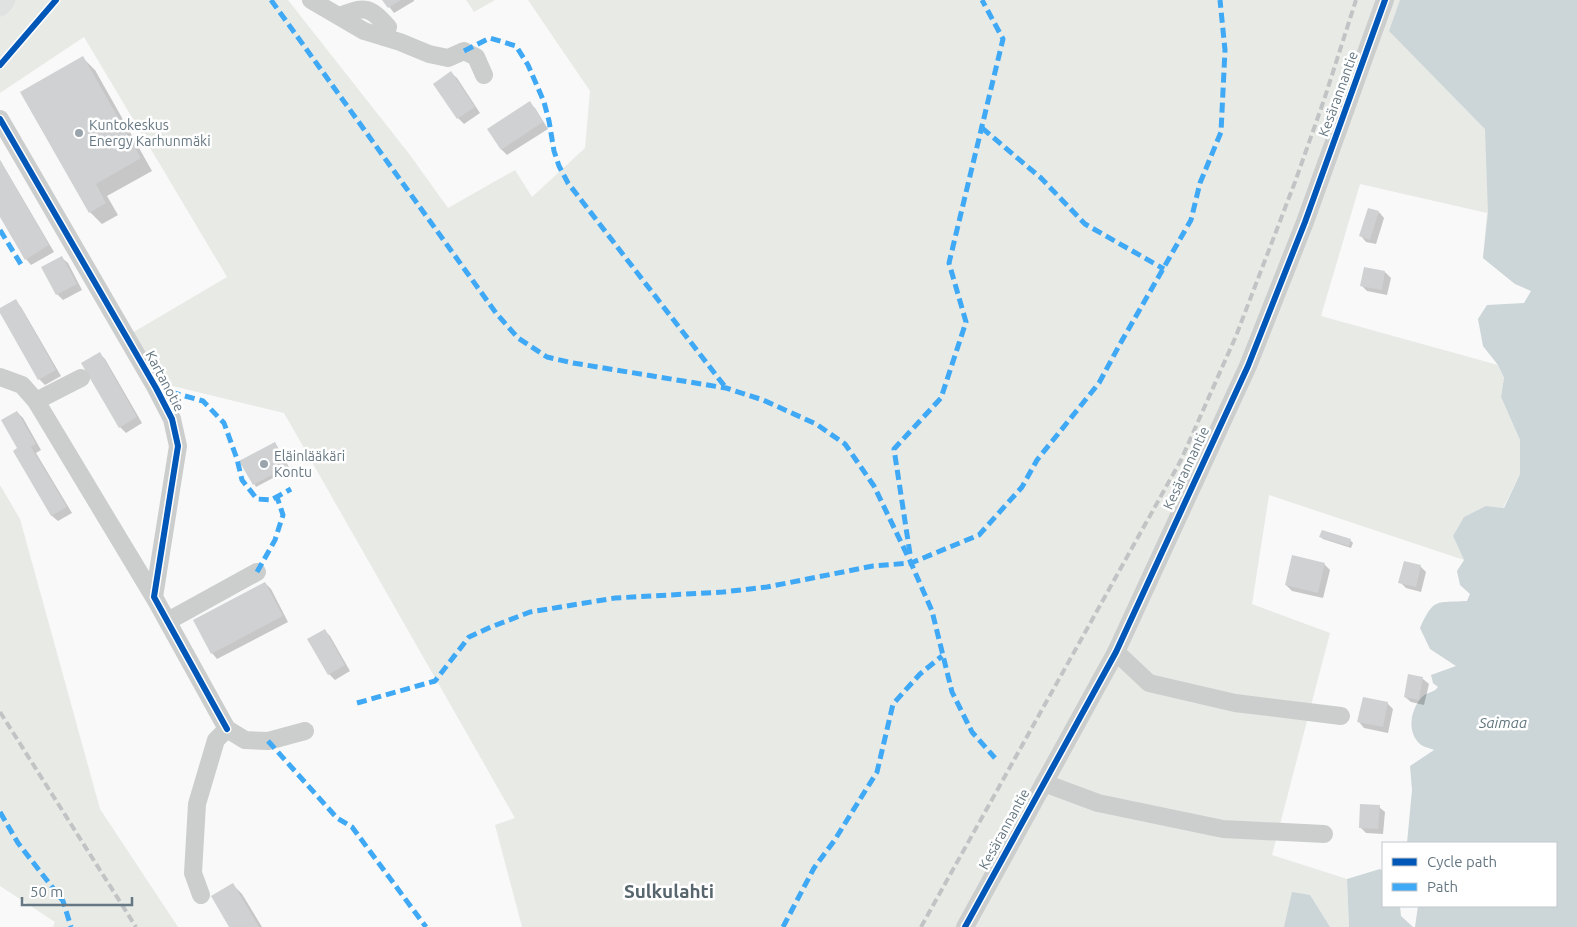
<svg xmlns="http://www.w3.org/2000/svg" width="1577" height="927" font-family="Ubuntu,sans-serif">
<rect width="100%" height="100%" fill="#f9f9f9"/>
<!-- green -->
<g fill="#e8eae6">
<path d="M0 0H288L410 155 448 208 515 170 532 197 585 148 590 91 528 0H1577L1515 284 1483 258 1487 213 1360 184 1321 316 1498 365 1504 379 1501 397 1520 440V474L1503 508 1486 506 1453 536 1464 560 1269 495 1252 604 1330 633 1272 855 1347 879 1349 927H522L495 825 515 818 284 413 160 383 132 333 227 277 84 37 0 93Z"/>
<path d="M466 0H495L474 12Z"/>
<path d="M0 485 20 519 100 809 178 927H53L55 922 0 886Z"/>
</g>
<!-- water -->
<g fill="#ccd5d7">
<path d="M1400 0H1577V927H1415L1418 906H1556V843H1407L1412 790 1410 766 1434 750C1430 748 1423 747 1420 744 1406 731 1411 709 1422 697 1426 692 1434 693 1438 687L1433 683 1431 675 1456 666 1430 649 1420 628C1434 597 1436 603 1467 601L1470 594 1460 585 1457 571 1464 560 1453 536 1464 517 1486 506 1504 508 1520 474V440L1501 397 1504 378 1498 365 1483 346 1478 319 1487 305 1524 303 1531 291 1515 284 1483 258 1488 213 1485 129 1389 31Z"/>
<path d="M1380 869 1383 871V906H1400L1401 916 1413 927H1349L1347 879Z"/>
<path d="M1292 892 1310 895 1330 927H1284Z"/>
</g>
<!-- shadow -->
<g fill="#0003">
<path d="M384 0H414V1L394 13Z"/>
<path d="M83 58 95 70 152 171 107 196 118 215 102 224 90 212Z"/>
<path d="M451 73 457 78 480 113 464 124 458 118Z"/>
<path d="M529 103 535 108 548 129 507 155 502 150 489 130Z"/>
<path d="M0 160 54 252 31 265 26 259 0 215Z"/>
<path d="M1379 212 1384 218 1376 244 1366 242 1361 236Z"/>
<path d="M62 258 68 263 82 290 63 300 57 294 43 268Z"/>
<path d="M1385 272 1391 278 1387 295 1367 291 1362 286Z"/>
<path d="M15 301 21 307 61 376 45 385 39 379 0 311Z"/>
<path d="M100 354 105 359 142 423 126 433 120 427Z"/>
<path d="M17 412 23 418 41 450 36 453 72 513 58 521 52 516 14 452 19 449Z"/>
<path d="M275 443 290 469 256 487 241 461Z"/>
<path d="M1321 537 1350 540 1353 543 1351 548 1323 539Z"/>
<path d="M1324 564 1330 570 1323 598 1292 591 1286 585Z"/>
<path d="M1420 566 1426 572 1421 592 1406 588 1400 582Z"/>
<path d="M265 583 271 589 288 622 217 659 212 653Z"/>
<path d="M325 631 330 636 350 671 335 680 329 674Z"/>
<path d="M1409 676 1423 679 1429 684 1424 705 1411 702 1405 697Z"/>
<path d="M1387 703 1393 709 1388 733 1364 728 1359 722Z"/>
<path d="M1379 807 1385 812 1383 834 1366 833 1360 827Z"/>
<path d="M233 885 242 894 262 927H231Z"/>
</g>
<!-- building -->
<g fill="#cfd1d2">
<path d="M382 0H401L388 8Z"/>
<path d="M83 56 141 158 96 184 106 203 89 213 20 92Z"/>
<path d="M451 71 475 107 457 119 433 84Z"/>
<path d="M530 101 543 122 501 150 487 129Z"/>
<path d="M0 160 49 245 25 260 0 217Z"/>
<path d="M1368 208 1379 211 1370 240 1359 236Z"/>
<path d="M62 256 77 284 56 295 41 267Z"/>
<path d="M1364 267 1385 271 1382 290 1360 286Z"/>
<path d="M16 299 56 370 38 380 0 313V308Z"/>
<path d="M100 352 137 417 119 428 81 363Z"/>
<path d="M17 411 36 444 31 447 67 507 51 516 13 451 17 448 1 420Z"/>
<path d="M275 442 288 466 253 485 239 461Z"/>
<path d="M1322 530 1351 539 1349 546 1319 537Z"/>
<path d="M1292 555 1325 563 1318 593 1285 585Z"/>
<path d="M1404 561 1421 565 1416 587 1398 583Z"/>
<path d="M265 582 283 616 211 654 193 620Z"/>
<path d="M325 629 345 665 328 675 307 639Z"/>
<path d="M1408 674 1423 677 1419 700 1404 697Z"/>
<path d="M1363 697 1388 702 1383 727 1357 722Z"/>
<path d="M1360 804 1380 805 1378 829 1359 828Z"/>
<path d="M233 883 259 927H229L211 896Z"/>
</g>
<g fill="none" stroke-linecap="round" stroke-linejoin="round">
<!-- minor -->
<g stroke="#cccece" stroke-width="18">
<path d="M311 0 364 31 400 42 429 54 448 58 464 51 476 57 484 75"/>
<path d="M340 16C365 6 369 6 388 27L384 37"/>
<path d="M0 119 156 388 172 419 178 446 154 597 227 729 245 740 268 741 305 731"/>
<path d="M0 377 22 385 36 401"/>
<path d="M81 378 36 401 154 597"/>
<path d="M168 621 257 572"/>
<path d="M1116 652 1149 683 1235 703 1341 716"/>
<path d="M1044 783 1098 803 1223 829 1324 834"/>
<path d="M201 895 193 873 197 804 216 740 227 729"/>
<path d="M965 927 1116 652 1248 366 1305 222 1385 0"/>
</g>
<!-- major -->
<path stroke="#e0e1e1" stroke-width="21" d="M0 6 5 0"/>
<!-- rail -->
<g stroke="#c2c3c4" stroke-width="4" stroke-dasharray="8 4" stroke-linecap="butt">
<path d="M0 712 136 927"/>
<path d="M921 927 1181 460 1236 336 1295 182 1324 100 1356 0"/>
</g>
<!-- quiet -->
<g stroke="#3fa9f5" stroke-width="5" stroke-dasharray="10 5" stroke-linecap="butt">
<path d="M271 0 496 313 518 338 547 357 573 363 726 388 763 400 816 424 845 444 874 486 911 563 932 611 952 692 972 732 995 758"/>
<path d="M464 51 490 38 516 46 528 65 544 102 549 121 554 151 559 166 568 183 726 388"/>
<path d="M982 128 1041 178 1085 224 1164 269"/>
<path d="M0 230 22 266"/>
<path d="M156 388 203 401 224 423 237 459 242 480 257 499 271 500 291 489"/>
<path d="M910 554 894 449 941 398 966 322 949 263 1003 39 982 0"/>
<path d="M257 572 275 540 283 515 277 497"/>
<path d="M357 703 435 681 469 637 491 627 530 612 615 598 723 592 767 587 873 566 911 563 979 535 1022 487 1037 460 1099 383 1120 344 1191 220 1200 183 1221 132 1225 50 1220 0"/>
<path d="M268 741 337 818 352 827 426 927"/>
<path d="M0 812 18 843 63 901 71 927"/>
<path d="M783 927 814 868 834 841 877 772 893 704 920 674 942 656"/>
</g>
<!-- cycleway casing -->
<g stroke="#fff" stroke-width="9">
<g id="cycleway">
<path d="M0 65 56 0"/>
<path d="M0 119 156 388 172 419 178 446 154 597 227 729"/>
<path d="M965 927 1116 652 1248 366 1305 222 1385 0"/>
</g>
</g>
<!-- cycleway -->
<use href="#cycleway" stroke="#0057b8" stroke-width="6"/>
</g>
<!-- markers -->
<g fill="#99a4ac" stroke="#fff" stroke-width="2">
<circle cx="79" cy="133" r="5"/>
<circle cx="264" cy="464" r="5"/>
</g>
<g text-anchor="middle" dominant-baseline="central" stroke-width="5" stroke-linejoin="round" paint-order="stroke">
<!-- street labels -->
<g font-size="14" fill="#657782" stroke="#fff">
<text transform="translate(1338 94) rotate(-70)">Kesärannantie</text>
<text transform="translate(165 381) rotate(62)">Kartanotie</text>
<text transform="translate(1186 468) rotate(-65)">Kesärannantie</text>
<text transform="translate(1004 829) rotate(-61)">Kesärannantie</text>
</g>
<!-- poi labels -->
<g font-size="14" fill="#657782" stroke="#fff" text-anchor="start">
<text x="89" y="125">Kuntokeskus<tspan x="89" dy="16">Energy Karhunmäki</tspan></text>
<text x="274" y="456">Eläinlääkäri<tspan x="274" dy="16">Kontu</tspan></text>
</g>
<!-- water labels -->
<g font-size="15" font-style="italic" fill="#60767c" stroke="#fff">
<text x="1503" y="722">Saimaa</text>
</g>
<!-- district labels -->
<g font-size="19" font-weight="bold" fill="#57656d" stroke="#fff">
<text x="669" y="891">Sulkulahti</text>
</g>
</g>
<!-- legend -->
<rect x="1382" y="842" width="175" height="65" fill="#ffffff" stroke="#c1c9cd"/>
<rect x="1392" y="858" width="25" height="8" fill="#0057b8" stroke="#c1c9cd"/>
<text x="1427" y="867" font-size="15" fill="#657782">Cycle path</text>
<rect x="1392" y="883" width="25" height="8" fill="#3fa9f5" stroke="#c1c9cd"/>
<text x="1427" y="892" font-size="15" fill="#657782">Path</text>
<!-- scale -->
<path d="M22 897v8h110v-8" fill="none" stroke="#657782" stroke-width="2.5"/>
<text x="30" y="897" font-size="15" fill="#657782" stroke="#ffffff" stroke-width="4" paint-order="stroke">50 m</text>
</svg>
